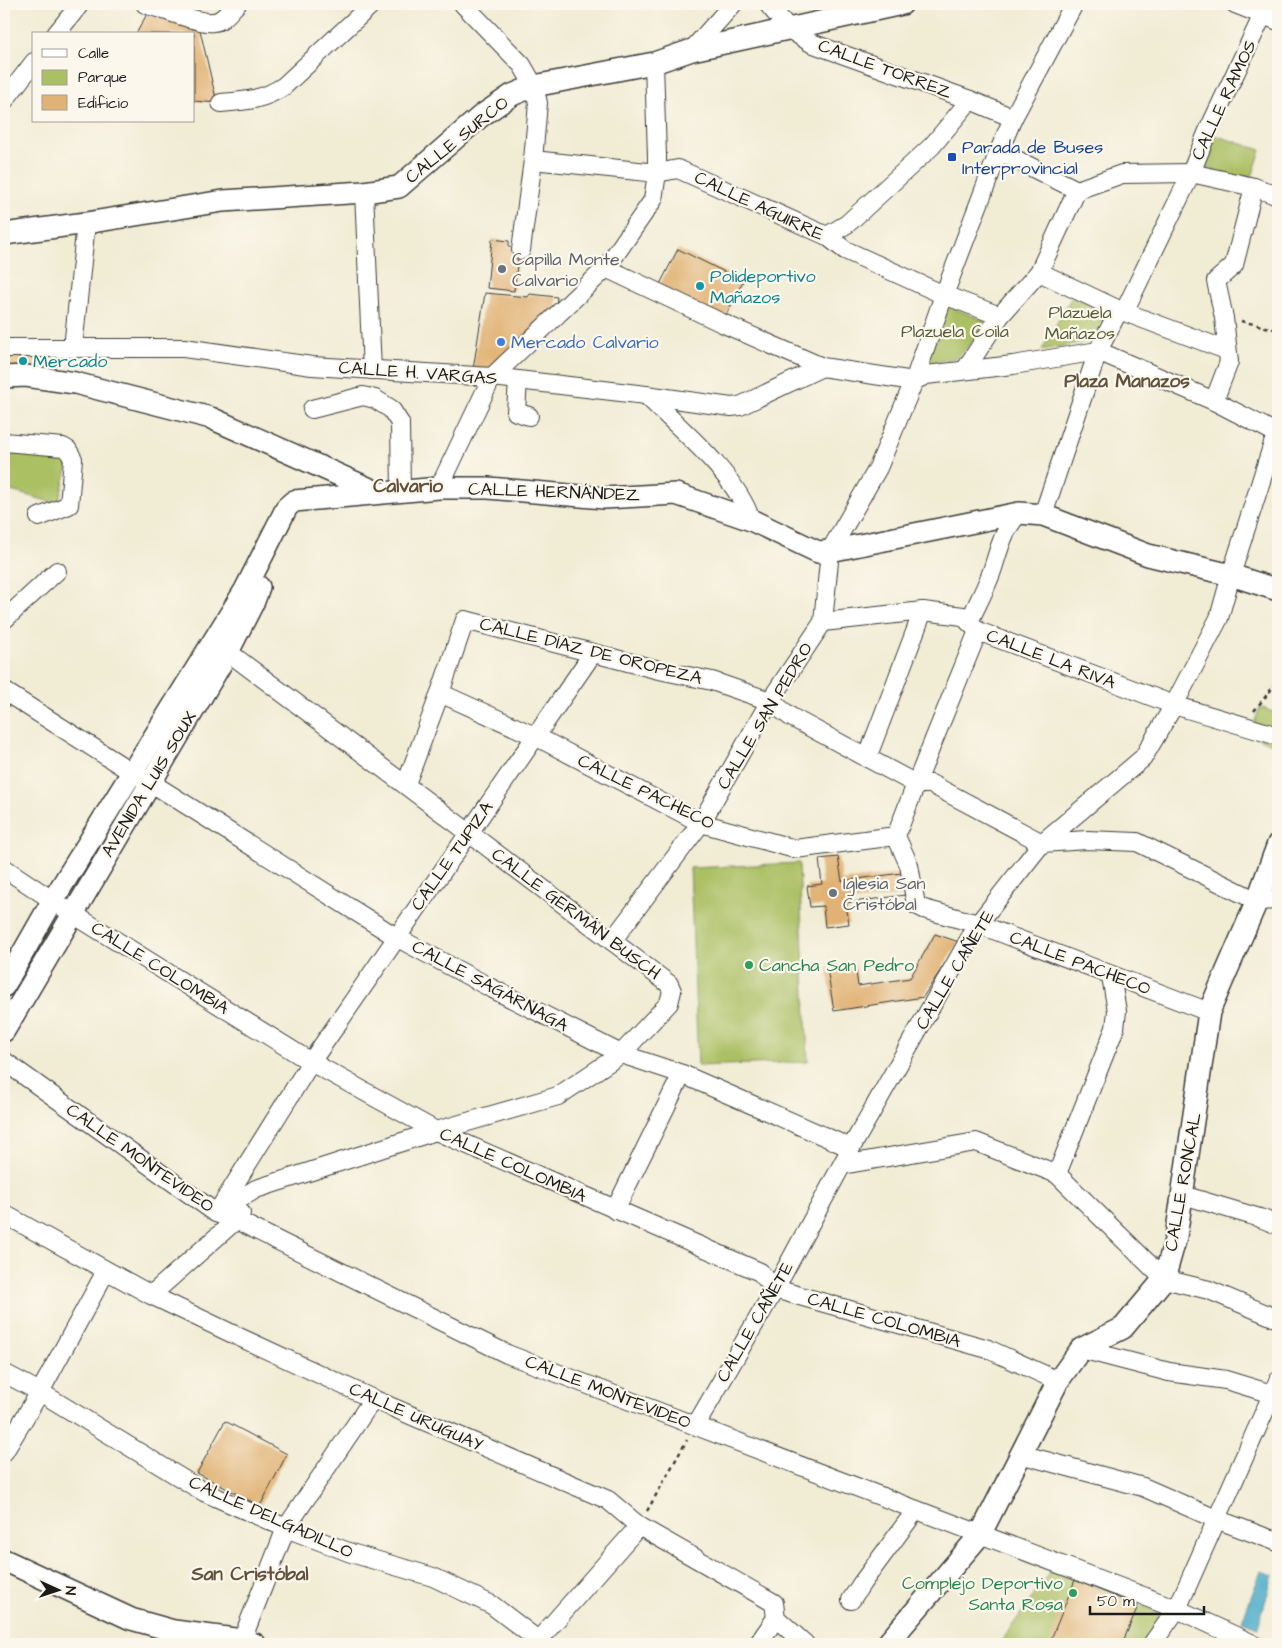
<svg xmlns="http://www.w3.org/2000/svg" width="1282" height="1648" font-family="'Architects Daughter',sans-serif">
<rect width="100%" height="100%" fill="#fbf7ec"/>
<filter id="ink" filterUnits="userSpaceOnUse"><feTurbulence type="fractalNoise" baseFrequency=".02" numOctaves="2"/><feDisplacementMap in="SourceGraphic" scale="10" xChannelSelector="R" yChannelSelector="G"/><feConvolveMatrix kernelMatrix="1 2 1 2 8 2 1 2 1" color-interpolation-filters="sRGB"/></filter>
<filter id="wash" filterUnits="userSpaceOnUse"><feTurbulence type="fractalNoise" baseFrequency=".0096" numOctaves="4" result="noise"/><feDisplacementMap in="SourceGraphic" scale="20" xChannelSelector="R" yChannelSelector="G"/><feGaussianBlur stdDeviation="1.12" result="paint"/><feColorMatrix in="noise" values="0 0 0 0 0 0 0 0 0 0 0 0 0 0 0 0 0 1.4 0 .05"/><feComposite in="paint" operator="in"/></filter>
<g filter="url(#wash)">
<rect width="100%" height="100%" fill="#f1ecd4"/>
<!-- green -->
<g fill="#abbf63" stroke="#646e40">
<path d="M1211 134 1261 150 1250 183 1204 167 1201 163Z"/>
<path d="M1072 296C1104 308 1109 305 1094 340L1042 350Z"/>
<path d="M948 306 985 321 987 326 958 357 925 365Z"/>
<path d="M4 445 69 462 58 504 4 489Z"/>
<path d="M1260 707 1278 714V746L1250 735Z"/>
<path d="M799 863 808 1062 698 1066 690 868Z"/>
<path d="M1053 1569 1164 1615 1143 1644H999Z"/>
</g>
<!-- water -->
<path fill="#4aacc9" stroke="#336472" d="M1261 1571 1273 1575 1258 1627 1242 1621Z"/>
<g id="blocks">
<!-- building -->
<g fill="#e1b275">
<path d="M147 14 199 26 217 103 194 101V34H136Z"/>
<path d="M492 239 509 241V247L519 248 514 291 487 288Z"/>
<path d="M678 249 743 281 722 323 657 290Z"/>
<path d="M485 293 528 297 530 294 557 297 555 315 492 372 473 370Z"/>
<path d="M42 353 41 369H4V354Z"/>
<path d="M838 857 842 881 902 873 905 895 846 903 849 924 825 927 823 906 810 907 807 886 822 884 819 859Z"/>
<path d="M935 934 959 942 923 997 834 1011 827 968 855 964 858 986 910 978Z"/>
<path d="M225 1421 287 1454 260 1506 197 1473Z"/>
<path d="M1075 1580 1138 1606 1122 1644H1049Z"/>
</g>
</g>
</g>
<g filter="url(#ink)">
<use href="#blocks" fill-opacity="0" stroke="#3c3b38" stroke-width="1"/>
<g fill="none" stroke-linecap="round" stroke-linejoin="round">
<!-- minor casing -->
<g stroke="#3c3b38" stroke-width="20">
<g id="minor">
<path d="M145 4C159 8 200 24 213 22 223 22 230 10 237 4"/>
<path d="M463 4 522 65 534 86 538 103 533 160 521 250"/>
<path d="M768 4 789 29 811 43 970 100 1013 118"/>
<path d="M1235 4 1278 21"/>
<path d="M56 34 80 4"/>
<path d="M692 50 733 4"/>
<path d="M4 101 34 62"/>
<path d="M221 103C246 101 263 100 284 86L372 4"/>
<path d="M999 151 1077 190"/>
<path d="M533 160 657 173 678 169 827 236 845 250 944 295 1000 316"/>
<path d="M1191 173 1207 133 1268 4"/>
<path d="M1077 190 1122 174 1191 173 1254 187 1278 196"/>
<path d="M364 192 372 370"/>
<path d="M827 236 847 224 932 146 970 100"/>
<path d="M606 268 722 323 822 367 914 381 926 375 1013 365 1098 351 1214 401 1278 434"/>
<path d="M1039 272 1119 310 1226 350"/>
<path d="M1124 312 1187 182"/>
<path d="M4 348H184L312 366 492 377 646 395 731 407 740 406 822 367"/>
<path d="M73 348 86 223"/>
<path d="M965 370 1000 316 1039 272 1077 190"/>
<path d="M518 380 516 412 529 416"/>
<path d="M646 395C681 430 735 473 751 520"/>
<path d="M1214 401 1229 362 1224 318 1216 281 1234 265 1254 187"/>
<path d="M312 409 363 396 375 399 391 409 400 423 401 492"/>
<path d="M4 442 63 447 68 450 73 459 69 505 39 517"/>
<path d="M439 488 492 377 606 268 653 200 657 173V156L654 63"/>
<path d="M1043 515 1098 351 1119 310"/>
<path d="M4 620 57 571"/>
<path d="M823 622 923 611 963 616 978 631 1174 705 1278 736"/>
<path d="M969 622C977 604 987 587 993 568 1000 546 1003 531 1019 513"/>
<path d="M4 691 133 773 150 782 396 937 489 987 621 1054 682 1074 851 1148"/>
<path d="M440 693 537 737 701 823 795 849 896 836 909 865 916 905 924 909 978 924 1209 1012"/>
<path d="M867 758 923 611"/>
<path d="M406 784 440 693 465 620 659 670 712 681 770 701 791 717 916 784 978 631"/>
<path d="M896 836 916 784H931L1042 843 1087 840 1137 842 1257 901 1278 900"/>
<path d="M4 868 73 914 311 1062 436 1131 760 1272 775 1289 988 1349 1058 1381"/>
<path d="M612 941 701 823 770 701 823 622 830 551 878 468 914 381 944 295 999 151 1013 118 1074 4"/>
<path d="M4 1061 216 1213 236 1220 507 1354 1177 1609 1253 1644"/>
<path d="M842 1165 976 1142 1057 1174 1164 1279 1209 1290 1278 1319"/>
<path d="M1057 1174 1115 1028 1117 1011 1111 976"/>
<path d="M1183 1195 1260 1218 1278 1225"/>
<path d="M615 1210 682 1074"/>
<path d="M218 1211 311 1062 593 653"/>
<path d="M216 1213 256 1189 436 1131 558 1096 621 1054 669 1003 672 991 669 984C522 873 376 762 228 652"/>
<path d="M4 1214 151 1295 237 1336 373 1399 608 1500 639 1526 774 1603 776 1618 805 1644"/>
<path d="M151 1295 236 1220 241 1213"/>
<path d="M1081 1349 1169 1372 1226 1380 1278 1396"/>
<path d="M4 1373 40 1392 204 1492 286 1528 351 1553 433 1577 492 1605 543 1644"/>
<path d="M696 1425 775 1289 851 1148 978 924 1042 843 1143 758 1174 705 1219 618 1231 575 1278 428"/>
<path d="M4 1452 40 1392 106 1271"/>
<path d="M1020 1454 1143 1487 1216 1519 1278 1542"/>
<path d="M851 1600 862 1583 916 1510"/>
<path d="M242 1640 286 1528 373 1399"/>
<path d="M535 1644 639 1526"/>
<path d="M758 1644 776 1618"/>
<path d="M1152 1644 1177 1609 1278 1381"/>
</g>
</g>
<!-- major casing -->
<g stroke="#3c3b38" stroke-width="24">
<g id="major">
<path d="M4 234 86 223 223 201 364 192 399 187 481 116 512 95 534 86 654 63 692 50 902 4"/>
<path d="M4 377 26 376 75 383 211 418 379 493"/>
<path d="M4 986 53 900 245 590 287 507 294 501 439 488H488L604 498 676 494 751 520 818 552 830 551 1019 513 1043 515 1148 555 1231 575 1278 590"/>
<path d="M4 1031 228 652 254 601 259 587"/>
<path d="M4 1560 131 1619 174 1631 242 1640 255 1644"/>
<path d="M887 1644 980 1535 1058 1381 1081 1349 1123 1328 1164 1279 1176 1237 1209 1012 1257 901 1278 844"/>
</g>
</g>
<!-- path -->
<g stroke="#3c3b38" stroke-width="2.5" stroke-dasharray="4 4" stroke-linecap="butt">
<path d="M1241 321 1278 330"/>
<path d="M1254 711 1278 681"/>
<path d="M647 1511 687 1440"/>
</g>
<!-- minor -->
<use href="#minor" stroke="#fff" stroke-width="18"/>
<!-- major -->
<use href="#major" stroke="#fff" stroke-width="21"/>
</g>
</g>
<!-- markers -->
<rect fill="#1a4fb4" stroke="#fbf7ec" stroke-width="2" x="947" y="152" width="10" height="10" rx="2.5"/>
<g fill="#6b7280" stroke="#fbf7ec" stroke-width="2">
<circle cx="502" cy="269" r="5"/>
<circle cx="833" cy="893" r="5"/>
</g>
<g fill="#0f9aa8" stroke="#fbf7ec" stroke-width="2">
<circle cx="700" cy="286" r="5"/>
<circle cx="23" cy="361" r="5"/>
</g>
<circle fill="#3f7fe0" stroke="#fbf7ec" stroke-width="2" cx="501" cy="342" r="5"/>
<g fill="#2e9e5b" stroke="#fbf7ec" stroke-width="2">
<circle cx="749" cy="965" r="5"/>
<circle cx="1073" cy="1593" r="5"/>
</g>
<g text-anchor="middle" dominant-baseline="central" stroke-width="4.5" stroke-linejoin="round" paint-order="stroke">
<!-- street labels -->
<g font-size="18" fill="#1c1c1c" stroke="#fbf7ec">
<text transform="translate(885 69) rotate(20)">CALLE TORREZ</text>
<text transform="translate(1224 100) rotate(-65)">CALLE RAMOS</text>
<text transform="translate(457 140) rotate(-39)">CALLE SURCO</text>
<text transform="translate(759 206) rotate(25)">CALLE AGUIRRE</text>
<text transform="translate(418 373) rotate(4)">CALLE H. VARGAS</text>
<text transform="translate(554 492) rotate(2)">CALLE HERNÁNDEZ</text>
<text transform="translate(591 651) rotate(14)">CALLE DÍAZ DE OROPEZA</text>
<text transform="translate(1051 659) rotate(21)">CALLE LA RIVA</text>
<text transform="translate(765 716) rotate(-59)">CALLE SAN PEDRO</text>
<text transform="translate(149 784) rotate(-59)">AVENIDA LUIS SOUX</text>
<text transform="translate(646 792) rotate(26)">CALLE PACHECO</text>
<text transform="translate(452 856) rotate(-55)">CALLE TUPIZA</text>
<text transform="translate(576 914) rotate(37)">CALLE GERMÁN BUSCH</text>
<text transform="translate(1080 963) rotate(21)">CALLE PACHECO</text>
<text transform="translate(160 968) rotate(32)">CALLE COLOMBIA</text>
<text transform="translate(955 970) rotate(-59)">CALLE CAÑETE</text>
<text transform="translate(490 986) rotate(28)">CALLE SAGÁRNAGA</text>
<text transform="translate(140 1158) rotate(35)">CALLE MONTEVIDEO</text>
<text transform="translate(513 1165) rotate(24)">CALLE COLOMBIA</text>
<text transform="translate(1183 1182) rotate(-80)">CALLE RONCAL</text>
<text transform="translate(884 1320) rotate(16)">CALLE COLOMBIA</text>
<text transform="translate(755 1322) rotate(-60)">CALLE CAÑETE</text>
<text transform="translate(608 1392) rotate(21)">CALLE MONTEVIDEO</text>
<text transform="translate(416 1417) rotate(24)">CALLE URUGUAY</text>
<text transform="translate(271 1517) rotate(24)">CALLE DELGADILLO</text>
</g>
<!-- transit labels -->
<g font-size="18" fill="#164399" stroke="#fbf7ec" text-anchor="start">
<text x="962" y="147">Parada de Buses<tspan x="962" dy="21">Interprovincial</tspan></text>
</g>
<!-- worship labels -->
<g font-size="18" fill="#5b616d" stroke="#fbf7ec" text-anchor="start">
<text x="512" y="259">Capilla Monte<tspan x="512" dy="21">Calvario</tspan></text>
<text x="843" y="883">Iglesia San<tspan x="843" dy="21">Cristóbal</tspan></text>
</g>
<!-- culture labels -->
<g font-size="18" fill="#0d838f" stroke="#fbf7ec" text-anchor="start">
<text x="710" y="276">Polideportivo<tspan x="710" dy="21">Mañazos</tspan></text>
<text x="33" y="361">Mercado</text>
</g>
<!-- park labels -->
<g font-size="18" fill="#555d38" stroke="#fbf7ec">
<text x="1080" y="312">Plazuela<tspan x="1080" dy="21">Mañazos</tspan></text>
<text x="955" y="331">Plazuela Coila</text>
</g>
<!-- shop labels -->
<g font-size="18" fill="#366cbe" stroke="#fbf7ec" text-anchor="start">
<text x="511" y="342">Mercado Calvario</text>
</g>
<!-- leisure labels -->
<g font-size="18" fill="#27864d" stroke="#fbf7ec" text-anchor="start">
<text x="759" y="965">Cancha San Pedro</text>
<text x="1063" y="1583" text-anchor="end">Complejo Deportivo<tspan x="1063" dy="21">Santa Rosa</tspan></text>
</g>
<!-- neighbourhood labels -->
<g font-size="19" font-weight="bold" fill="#61503b" stroke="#fbf7ec">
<text x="1127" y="381">Plaza Manazos</text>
<text x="408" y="486">Calvario</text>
<text x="250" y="1574">San Cristóbal</text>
</g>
</g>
<!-- margin -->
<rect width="1282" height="1648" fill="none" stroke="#fbf7ec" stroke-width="20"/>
<!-- legend -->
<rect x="32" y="32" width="162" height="90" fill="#fbf7ec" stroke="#a29f99"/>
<rect x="42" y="49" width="25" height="8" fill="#ffffff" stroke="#a29f99"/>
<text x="78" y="58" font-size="15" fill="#1c1c1c">Calle</text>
<rect x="42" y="70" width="25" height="15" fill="#abbf63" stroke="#a29f99"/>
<text x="78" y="82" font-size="15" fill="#1c1c1c">Parque</text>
<rect x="42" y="95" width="25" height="15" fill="#e1b275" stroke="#a29f99"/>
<text x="78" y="108" font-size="15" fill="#1c1c1c">Edificio</text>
<!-- north arrow -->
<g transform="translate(58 1590) rotate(93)" stroke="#fbf7ec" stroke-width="4" paint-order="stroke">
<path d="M0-4L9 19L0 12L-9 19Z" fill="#1c1c1c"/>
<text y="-8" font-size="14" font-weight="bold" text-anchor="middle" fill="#1c1c1c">N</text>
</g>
<!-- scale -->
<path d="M1090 1606v8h114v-8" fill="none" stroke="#1c1c1c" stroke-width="2.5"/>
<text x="1097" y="1606" font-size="15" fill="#1c1c1c" stroke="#fbf7ec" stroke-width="4" paint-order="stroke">50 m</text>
</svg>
